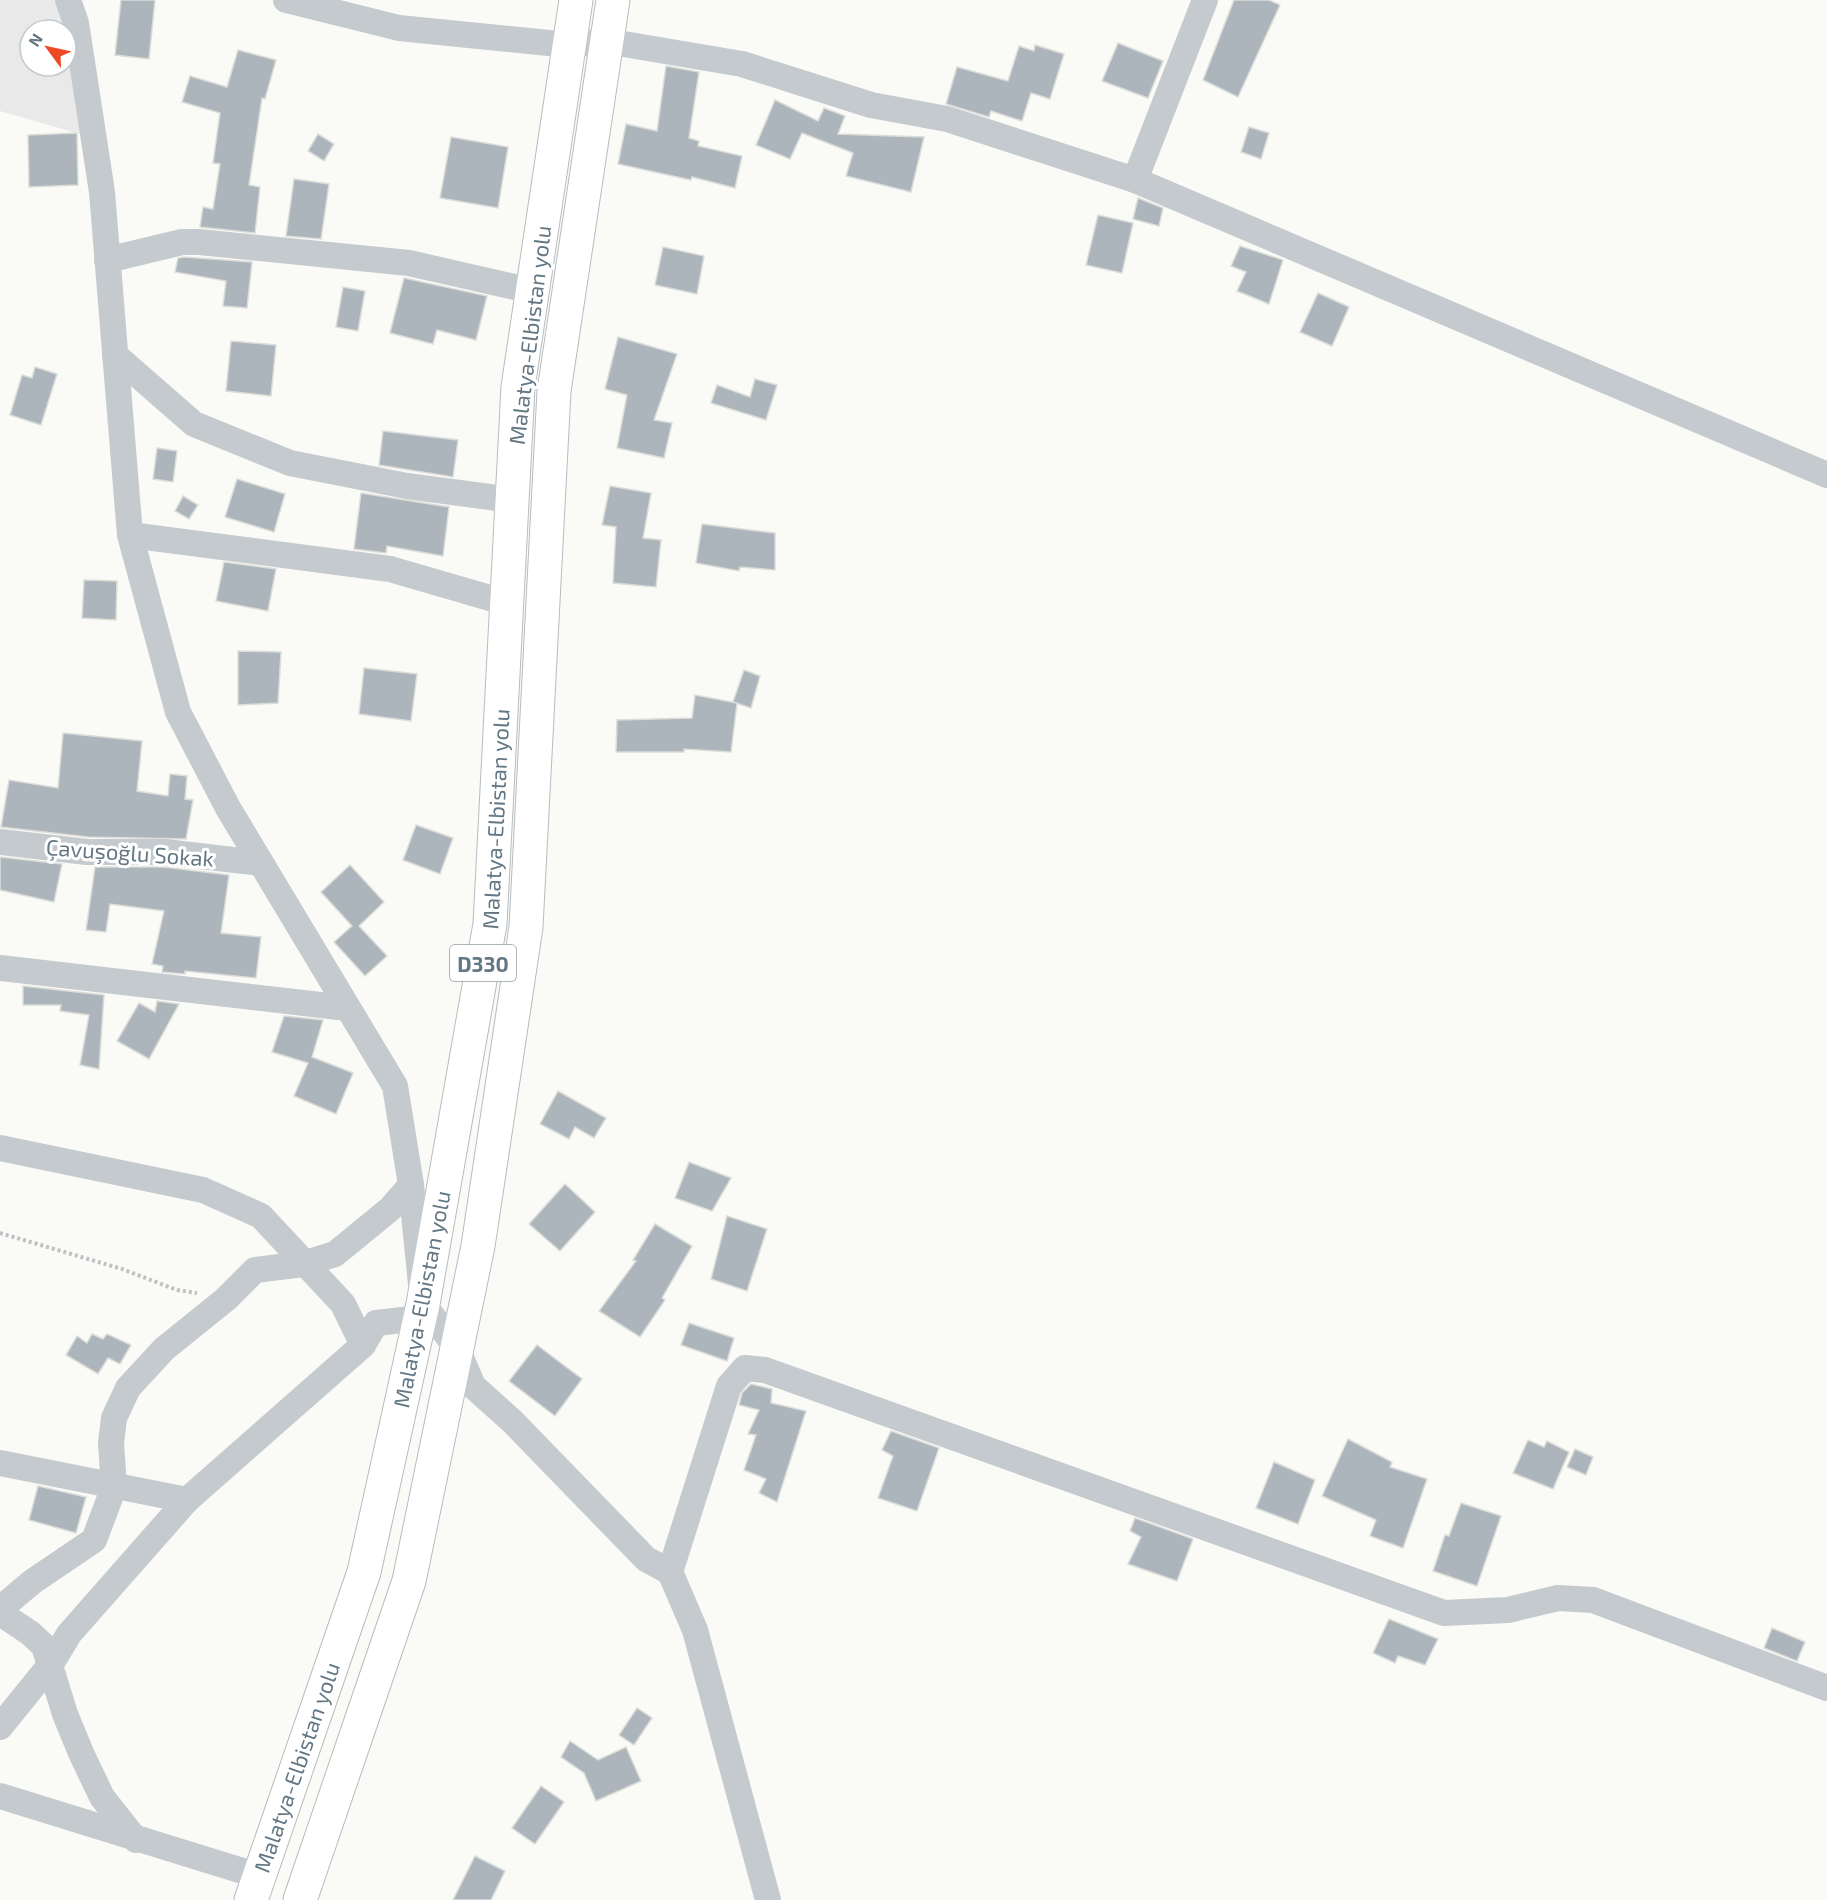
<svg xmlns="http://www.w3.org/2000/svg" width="1827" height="1900" font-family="'Exo 2',sans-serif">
<rect width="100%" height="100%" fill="#fafaf7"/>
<!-- built -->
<path fill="#e8e9e8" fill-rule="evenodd" d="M0 0H62L94 138 0 111ZM30 30H66V66H30Z"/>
<!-- building -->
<g fill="#abb5bb" stroke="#dcdcd9" stroke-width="1.5">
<path d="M121 0H155L149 59 115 55Z"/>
<path d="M1234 0H1269L1280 5 1238 97 1203 80Z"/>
<path d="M1118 43 1163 61 1148 98 1102 81Z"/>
<path d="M1035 45 1064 54 1050 99 1031 93 1022 121 991 111 989 117 946 104 957 67 1008 81 1019 46 1034 51Z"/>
<path d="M238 50 276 60 265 99 262 98 249 185 260 187 255 233 200 227 203 207 213 209 220 164 213 163 220 113 182 102 190 76 227 87Z"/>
<path d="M666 66 699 72 689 138 699 141 698 146 742 156 735 188 692 177 691 180 618 164 626 124 657 131Z"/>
<path d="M775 100 818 121 824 108 845 116 838 134 924 137 911 192 846 176 853 153 802 133 790 159 756 145Z"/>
<path d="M1249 127 1269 133 1261 159 1241 152Z"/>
<path d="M77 133 78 185 29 187 28 135Z"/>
<path d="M318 134 334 144 324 161 308 151Z"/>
<path d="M451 137 508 147 498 208 440 198Z"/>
<path d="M294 179 329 184 321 239 286 236Z"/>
<path d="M1138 198 1163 208 1159 226 1133 219Z"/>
<path d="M1098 215 1133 223 1122 273 1086 265Z"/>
<path d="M1240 246 1283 260 1269 304 1237 291 1246 272 1231 266Z"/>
<path d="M663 247 704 256 697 294 655 285Z"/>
<path d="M184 257 252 262 247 308 223 306 226 281 175 272 178 258Z"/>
<path d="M404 278 487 296 476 340 437 330 433 344 390 333Z"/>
<path d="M343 287 365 291 358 331 336 327Z"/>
<path d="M1318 293 1349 307 1332 346 1300 332Z"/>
<path d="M618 337 677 354 654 420 672 423 664 458 617 448 627 395 605 389Z"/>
<path d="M231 341 276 345 271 396 226 391Z"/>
<path d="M35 367 57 374 41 425 10 415 22 375 32 378Z"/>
<path d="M755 379 777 385 766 420 711 403 717 385 750 397Z"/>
<path d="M383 431 458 440 453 477 379 465Z"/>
<path d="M157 448 177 451 173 482 153 479Z"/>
<path d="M237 479 285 494 274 532 225 517Z"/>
<path d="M610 486 651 493 643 538 661 540 656 587 613 583 616 527 602 525Z"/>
<path d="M361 493 449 507 443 556 387 546 386 553 354 549Z"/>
<path d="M183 496 198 505 189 519 175 511Z"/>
<path d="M702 524 775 533V570L740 567 739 571 696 563Z"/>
<path d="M224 562 276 569 268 611 216 601Z"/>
<path d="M84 580 117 581 116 620 82 618Z"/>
<path d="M238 651 281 652 278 703 238 705Z"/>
<path d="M364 668 417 674 411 721 359 714Z"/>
<path d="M744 670 760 676 751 708 733 702Z"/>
<path d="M695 695 737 703 731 752 684 749V752H616L617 720 692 718Z"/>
<path d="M63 733 142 741 137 791 168 796 170 774 187 776 185 799 193 800 186 839 88 837 1 827 9 780 58 788Z"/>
<path d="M416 825 453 838 440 874 403 860Z"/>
<path d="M0 857 62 864 54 902 0 890Z"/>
<path d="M350 865 384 902 359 926 387 956 365 976 334 942 352 926 321 892Z"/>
<path d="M95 867H164L229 875 221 933 261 937 256 978 185 971V974L162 972 163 966 152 964 164 911 110 904 106 932 86 930Z"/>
<path d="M23 986 104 995 99 1069 80 1065 89 1015 60 1011 61 1005H23Z"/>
<path d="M157 1001 179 1004 149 1059 117 1041 139 1003 155 1012Z"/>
<path d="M284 1016 323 1020 312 1057 353 1073 336 1114 294 1096 308 1063 272 1052Z"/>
<path d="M558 1091 606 1118 594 1138 575 1127 569 1139 540 1124Z"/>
<path d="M689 1162 731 1178 712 1211 675 1198Z"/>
<path d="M565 1184 595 1212 560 1251 529 1224Z"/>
<path d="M727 1216 767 1229 747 1291 711 1279Z"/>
<path d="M655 1224 692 1246 662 1298 665 1300 640 1337 599 1311 636 1261 633 1260Z"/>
<path d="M689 1323 734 1338 727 1361 681 1345Z"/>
<path d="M92 1334 103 1339 107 1334 131 1345 120 1364 108 1358 98 1374 66 1355 77 1336 87 1343Z"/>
<path d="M537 1345 582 1379 555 1416 509 1381Z"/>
<path d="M751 1384 772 1389 771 1403 806 1411 777 1502 759 1493 766 1479 744 1470 756 1435 748 1434 759 1410 739 1405 742 1393Z"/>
<path d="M891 1431 939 1448 917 1511 878 1498 893 1456 882 1450Z"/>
<path d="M1348 1439 1392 1462 1390 1467 1427 1479 1403 1548 1370 1536 1376 1520 1322 1496Z"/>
<path d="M1528 1440 1544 1447 1547 1441 1569 1452 1553 1489 1513 1473Z"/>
<path d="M1575 1449 1593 1457 1586 1475 1567 1467Z"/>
<path d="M1274 1462 1315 1480 1298 1524 1256 1508Z"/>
<path d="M38 1486 86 1497 76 1533 29 1520Z"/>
<path d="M1461 1503 1501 1516 1477 1586 1433 1571 1445 1535 1449 1536Z"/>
<path d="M1135 1518 1193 1539 1177 1581 1128 1564 1141 1537 1130 1531Z"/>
<path d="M1389 1619 1438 1639 1425 1665 1398 1656 1395 1663 1373 1653Z"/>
<path d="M1772 1628 1805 1642 1797 1661 1764 1648Z"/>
<path d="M637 1708 652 1718 634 1745 619 1735Z"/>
<path d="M570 1741 598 1760 626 1747 641 1781 596 1801 584 1773 561 1757Z"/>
<path d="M541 1786 564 1802 535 1844 512 1828Z"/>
<path d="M475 1856 505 1871 491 1900H453Z"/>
</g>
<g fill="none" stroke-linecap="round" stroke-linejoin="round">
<!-- major casing -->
<g stroke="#b6bcc0" stroke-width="35">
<g id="major">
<path d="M251 1900 364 1572 423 1304 490 924 518 387 576 0"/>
<path d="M300 1900 409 1581 478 1246 526 927 554 391 613 0"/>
</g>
</g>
<!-- path -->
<path stroke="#bdc1c3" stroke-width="4" stroke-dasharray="3 3" stroke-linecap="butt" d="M0 1233 122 1269 177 1290 197 1293"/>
<!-- minor -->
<g stroke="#c5cace" stroke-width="26">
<path d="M68 0 76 23 102 192 130 535 178 712 228 808 395 1086 411 1185 423 1304 457 1348 473 1386 512 1421 646 1559 670 1572 695 1630 768 1900"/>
<path d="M286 0 399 28 569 45 606 41 742 64 871 105 947 119 1135 180 1827 475"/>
<path d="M1135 180 1205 0"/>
<path d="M107 260 182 242H199L409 263 532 291"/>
<path d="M115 355 194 424 290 463 407 486 512 500"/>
<path d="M130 535 390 569 507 603"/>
<path d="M0 842 87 852H165L260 863"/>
<path d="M0 968 347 1008"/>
<path d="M0 1148 203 1190 261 1216 343 1304 363 1345 376 1323 420 1318"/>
<path d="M0 1463 187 1500"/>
<path d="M670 1572 729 1386 745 1368 765 1370 1444 1613 1508 1610 1558 1598 1593 1600 1827 1688"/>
<path d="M0 1609 32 1582 94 1540 114 1487 111 1443 114 1418 128 1388 164 1349 226 1299 255 1270 303 1264 335 1254 390 1209 411 1185"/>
<path d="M0 1613 30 1633 44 1646 65 1714 81 1753 102 1797 136 1840"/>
<path d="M0 1727 51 1664 69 1634 187 1500 363 1345"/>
<path d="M0 1796 259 1876"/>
</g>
<!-- major -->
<use href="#major" stroke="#fff" stroke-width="33"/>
</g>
<g text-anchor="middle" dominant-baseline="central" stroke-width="6" stroke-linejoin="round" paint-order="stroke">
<!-- shield labels -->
<rect fill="#fff" stroke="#92a0a9" stroke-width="1.5" x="450" y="945" width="66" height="36" rx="4.5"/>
<g font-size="21" font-weight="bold" fill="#637784">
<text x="483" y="963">D330</text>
</g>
<!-- street labels -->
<g font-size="22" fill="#637784" stroke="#fff">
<text transform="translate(529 335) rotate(-83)">Malatya-Elbistan yolu</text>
<text transform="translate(495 819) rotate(-87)">Malatya-Elbistan yolu</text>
<text transform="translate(130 852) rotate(4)">Çavuşoğlu Sokak</text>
<text transform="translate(421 1299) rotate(-79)">Malatya-Elbistan yolu</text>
<text transform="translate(296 1767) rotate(-71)">Malatya-Elbistan yolu</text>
</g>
</g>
<!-- north arrow -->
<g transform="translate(48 48) rotate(303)"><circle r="28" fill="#ffffff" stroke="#c1c9ce" stroke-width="1.5"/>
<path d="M0-4.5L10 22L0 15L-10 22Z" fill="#ed4924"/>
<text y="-9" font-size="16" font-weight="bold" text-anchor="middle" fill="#637784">N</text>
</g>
</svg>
